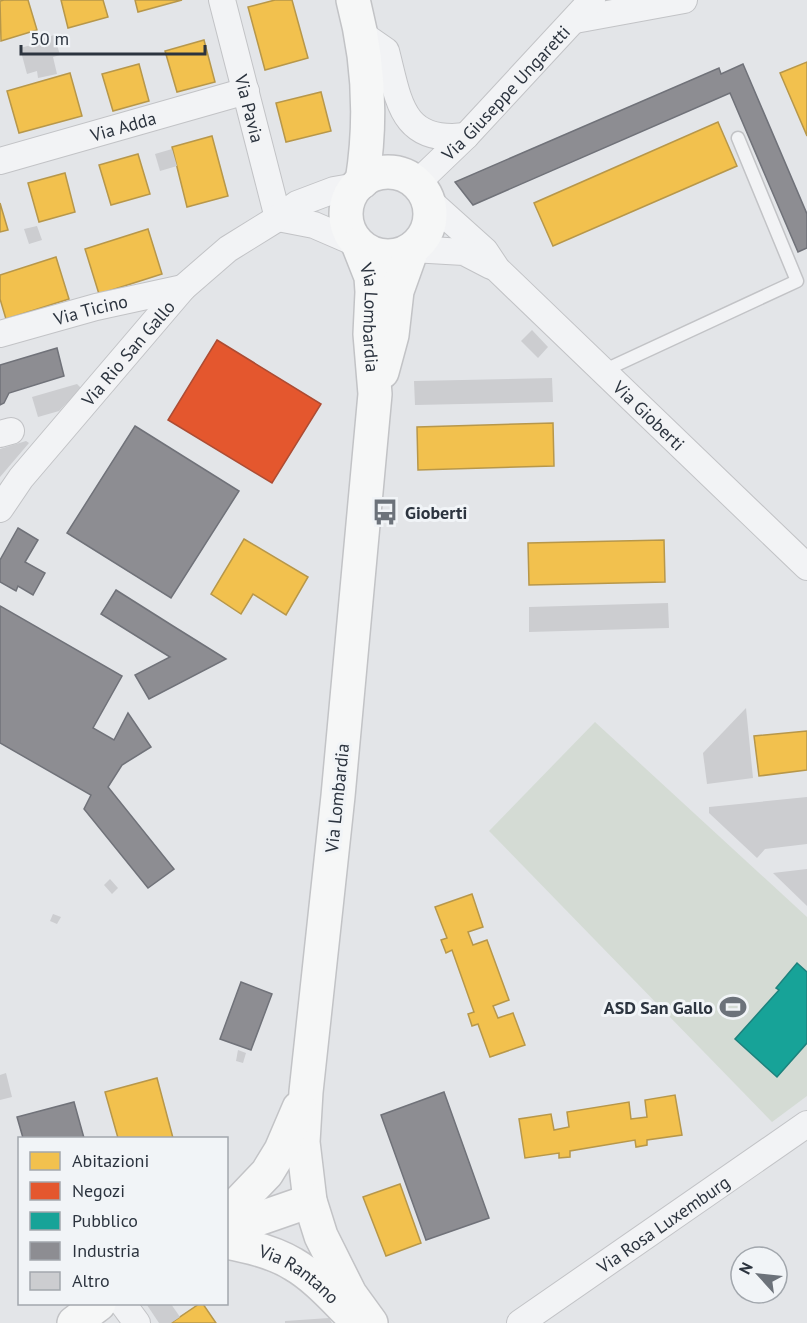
<svg xmlns="http://www.w3.org/2000/svg" width="807" height="1323" font-family="'PT Sans',sans-serif">
<rect width="100%" height="100%" fill="#e3e5e8"/>
<!-- green -->
<path fill="#d4dbd4" d="M595 722 807 917V1096L772 1122 489 831Z"/>
<!-- homes -->
<g fill="#f2c14e" stroke="#b7974a" stroke-width="1.5">
<path d="M4 0H28L37 30 1 41 0 1Z"/>
<path d="M103 0 108 17 68 28 61 0Z"/>
<path d="M135 0H182L138 12Z"/>
<path d="M275 0H292L308 58 265 70 248 7Z"/>
<path d="M204 40 215 82 177 92 165 51Z"/>
<path d="M807 62V136L780 73Z"/>
<path d="M139 64 149 101 113 111 102 74Z"/>
<path d="M70 73 82 116 19 133 7 91Z"/>
<path d="M321 92 331 131 286 142 276 103Z"/>
<path d="M718 122 737 166 553 246 534 203Z"/>
<path d="M212 136 228 196 187 207 172 147Z"/>
<path d="M138 154 150 194 111 205 99 165Z"/>
<path d="M65 173 75 212 39 222 28 183Z"/>
<path d="M0 203 8 230 0 232Z"/>
<path d="M148 229 162 274 99 294 85 249Z"/>
<path d="M56 257 69 299 6 319 0 299V275Z"/>
<path d="M553 423 554 466 418 470 417 427Z"/>
<path d="M244 539 308 577 286 615 253 594 241 614 211 594Z"/>
<path d="M664 540 665 582 529 585 528 543Z"/>
<path d="M807 731V770L759 776 754 736Z"/>
<path d="M472 894 483 927 468 932 473 945 487 940 509 1000 493 1006 498 1018 513 1013 525 1045 490 1057 478 1024 472 1026 468 1014 474 1012 452 950 446 953 441 940 447 938 435 907Z"/>
<path d="M157 1078 173 1138H118L105 1092Z"/>
<path d="M675 1095 682 1135 647 1140V1145L636 1147 635 1140 570 1151V1157L559 1158V1153L525 1158 519 1119 551 1114 554 1130 569 1127 567 1112 629 1102 631 1119 647 1117 645 1100Z"/>
<path d="M400 1184 421 1243 386 1256 363 1197Z"/>
<path d="M199 1304H203L216 1323H171Z"/>
</g>
<!-- shops -->
<path fill="#e4572e" stroke="#ad4c33" stroke-width="1.5" d="M217 340 321 404 272 483 168 420Z"/>
<!-- public -->
<path fill="#17a398" stroke="#1d827d" stroke-width="1.5" d="M797 963 807 972V1043L777 1077 735 1039 779 990 776 988Z"/>
<!-- industry -->
<g fill="#8d8d92" stroke="#707279" stroke-width="1.5">
<path d="M743 64 807 214V248L798 252 730 93 473 205 455 182 719 68 721 74Z"/>
<path d="M57 348 64 376 9 393 4 403 0 405V365Z"/>
<path d="M135 426 239 491 171 598 67 533Z"/>
<path d="M18 528 38 540 25 562 45 573 33 595 18 586 16 591 0 582V560Z"/>
<path d="M116 590 173 626 226 659 149 699 135 675 170 657 101 614Z"/>
<path d="M0 606 122 676 93 728 114 740 128 713 151 747 122 765 108 787 174 869 148 888 84 809 91 795 0 743Z"/>
<path d="M241 982 272 994 251 1050 220 1039Z"/>
<path d="M444 1092 489 1218 426 1240 381 1115Z"/>
<path d="M74 1102 84 1138H23L17 1117Z"/>
</g>
<!-- building -->
<g fill="#cccdd0">
<path d="M54 35 60 55 53 57 57 74 38 78 37 71 27 74 20 48 42 42V39Z"/>
<path d="M172 149 177 166 160 171 155 154Z"/>
<path d="M37 226 42 240 29 244 24 229Z"/>
<path d="M532 330 548 347 538 358 521 341Z"/>
<path d="M552 378 553 402 415 405 414 381Z"/>
<path d="M77 384 81 388 59 411 38 417 32 397Z"/>
<path d="M26 441 29 443 0 477V449Z"/>
<path d="M668 603 669 628 529 632V607Z"/>
<path d="M746 708 753 778 707 784 703 753Z"/>
<path d="M807 797V844L765 849 757 858 709 813V807Z"/>
<path d="M807 869V906L773 873Z"/>
<path d="M110 879 118 888 112 894 104 885Z"/>
<path d="M53 914 61 917 57 924 50 921Z"/>
<path d="M238 1050 246 1053 243 1063 236 1061Z"/>
<path d="M6 1073 12 1097 0 1100V1075Z"/>
<path d="M151 1304H171L180 1317 171 1323H159L147 1305Z"/>
<path d="M329 1318 332 1323H285V1321Z"/>
</g>
<g fill="none" stroke-linecap="round" stroke-linejoin="round">
<!-- lane casing -->
<g stroke="#c2c3c6" stroke-width="15">
<path id="lane" d="M603 371 797 281 738 138"/>
</g>
<!-- street casing -->
<g stroke="#c2c3c6" stroke-width="28">
<g id="street">
<path id="s1" d="M222 0 278 218"/>
<path d="M575 20 684 0"/>
<path d="M363 35 386 51C399 101 401 144 466 136"/>
<path id="s2" d="M0 161 246 91"/>
<path id="s3" d="M416 184 466 136 592 0"/>
<path id="s4" d="M426 198 485 251 497 269 807 567"/>
<path d="M278 218 314 225 358 244"/>
<path d="M412 249 464 252 491 266"/>
<path id="s5" d="M0 334 96 307 183 288"/>
<path d="M0 434 11 431"/>
<path id="s6" d="M0 509 21 478 183 288 228 249 278 218 297 204 334 190 357 186"/>
<path d="M123 1304 137 1323"/>
<path id="s7" d="M520 1323 807 1124"/>
</g>
</g>
<!-- secondary casing -->
<g stroke="#c2c3c6" stroke-width="36">
<g id="secondary">
<path d="M353 0C369 60 372 120 362 182"/>
<circle cx="388" cy="214" r="42"/>
<path id="s8" d="M358 244 371 277 372 292 370 334 375 394 338 796 306 1092 303 1142 310 1201 321 1236 350 1294 371 1323"/>
<path d="M382 372 392 335 397 291 412 249"/>
<path d="M226 1216 267 1173 281 1150 299 1108"/>
<path d="M226 1230 310 1201"/>
<path id="s9" d="M226 1242C248 1246 274 1252 293 1264 314 1276 332 1296 349 1313"/>
<path d="M74 1323 99 1304"/>
</g>
</g>
<!-- lane -->
<use href="#lane" stroke="#f2f3f5" stroke-width="12"/>
<!-- street -->
<use href="#street" stroke="#f2f3f5" stroke-width="26"/>
<!-- secondary -->
<use href="#secondary" stroke="#f6f7f7" stroke-width="33"/>
</g>
<!-- icons -->
<defs>
<g id="bus-bare" transform="scale(2.07)"><path d="M-5-6H5V4H4V6H2V4H-2V6H-4V4H-5ZM-3.5-4V0h7V-4ZM-3.5 1.2v1.5H-2V1.2ZM2 1.2v1.5H3.5V1.2Z" fill="#6c727a" stroke="#f1f4f7" stroke-width="2.5" paint-order="stroke"/></g>
<g id="stadium-bare" transform="scale(2.07)"><path d="M0-5a6.5 5 0 1 0 0 10a6.5 5 0 1 0 0-10ZM-3.5-1.8h7v3.6h-7Z" fill="#6c727a" stroke="#f1f4f7" stroke-width="2.5" paint-order="stroke"/></g>
</defs>
<g fill-rule="evenodd">
<use href="#bus-bare" x="385" y="512"/>
<use href="#stadium-bare" x="733" y="1007"/>
</g>
<g text-anchor="middle" dominant-baseline="central" stroke-width="6" stroke-linejoin="round" paint-order="stroke">
<!-- street labels -->
<g font-size="18" fill="#2c343f" stroke="#f1f4f7">
<text stroke="none"><textPath href="#s3" startOffset="128">Via Giuseppe Ungaretti</textPath></text>
<text stroke="none"><textPath href="#s1" startOffset="112">Via Pavia</textPath></text>
<text stroke="none"><textPath href="#s2" startOffset="128">Via Adda</textPath></text>
<text stroke="none"><textPath href="#s5" startOffset="94">Via Ticino</textPath></text>
<text stroke="none"><textPath href="#s8" startOffset="76">Via Lombardia</textPath></text>
<text stroke="none"><textPath href="#s6" startOffset="202">Via Rio San Gallo</textPath></text>
<text stroke="none"><textPath href="#s4" startOffset="312">Via Gioberti</textPath></text>
<text transform="translate(337 798) rotate(-84)">Via Lombardia</text>
<text stroke="none"><textPath href="#s7" startOffset="174">Via Rosa Luxemburg</textPath></text>
<text stroke="none"><textPath href="#s9" startOffset="81">Via Rantano</textPath></text>
</g>
<!-- poi labels -->
<g font-size="18" font-weight="bold" fill="#2c343f" stroke="#f1f4f7" text-anchor="start">
<text x="405" y="512">Gioberti</text>
<text x="713" y="1007" text-anchor="end">ASD San Gallo</text>
</g>
</g>
<!-- legend -->
<rect x="18" y="1137" width="210" height="168" fill="#f1f4f7" stroke="#a2a7ad" stroke-width="1.5"/>
<rect x="30" y="1152" width="30" height="18" fill="#f2c14e" stroke="#a2a7ad" stroke-width="1.5"/>
<text x="72" y="1167" font-size="18" fill="#2c343f">Abitazioni</text>
<rect x="30" y="1182" width="30" height="18" fill="#e4572e" stroke="#a2a7ad" stroke-width="1.5"/>
<text x="72" y="1197" font-size="18" fill="#2c343f">Negozi</text>
<rect x="30" y="1212" width="30" height="18" fill="#17a398" stroke="#a2a7ad" stroke-width="1.5"/>
<text x="72" y="1227" font-size="18" fill="#2c343f">Pubblico</text>
<rect x="30" y="1242" width="30" height="18" fill="#8d8d92" stroke="#a2a7ad" stroke-width="1.5"/>
<text x="72" y="1257" font-size="18" fill="#2c343f">Industria</text>
<rect x="30" y="1272" width="30" height="18" fill="#cccdd0" stroke="#a2a7ad" stroke-width="1.5"/>
<text x="72" y="1287" font-size="18" fill="#2c343f">Altro</text>
<!-- north arrow -->
<g transform="translate(759 1275) rotate(297)"><circle r="28" fill="#f1f4f7" stroke="#a2a7ad" stroke-width="1.5"/>
<path d="M0-4.5L10 22L0 15L-10 22Z" fill="#6c727a"/>
<text y="-9" font-size="16" font-weight="bold" text-anchor="middle" fill="#2c343f">N</text>
</g>
<!-- scale -->
<path d="M21 45v9h184v-9" fill="none" stroke="#2c343f" stroke-width="3"/>
<text x="30" y="45" font-size="18" fill="#2c343f" stroke="#f1f4f7" stroke-width="4.5" paint-order="stroke">50 m</text>
</svg>
